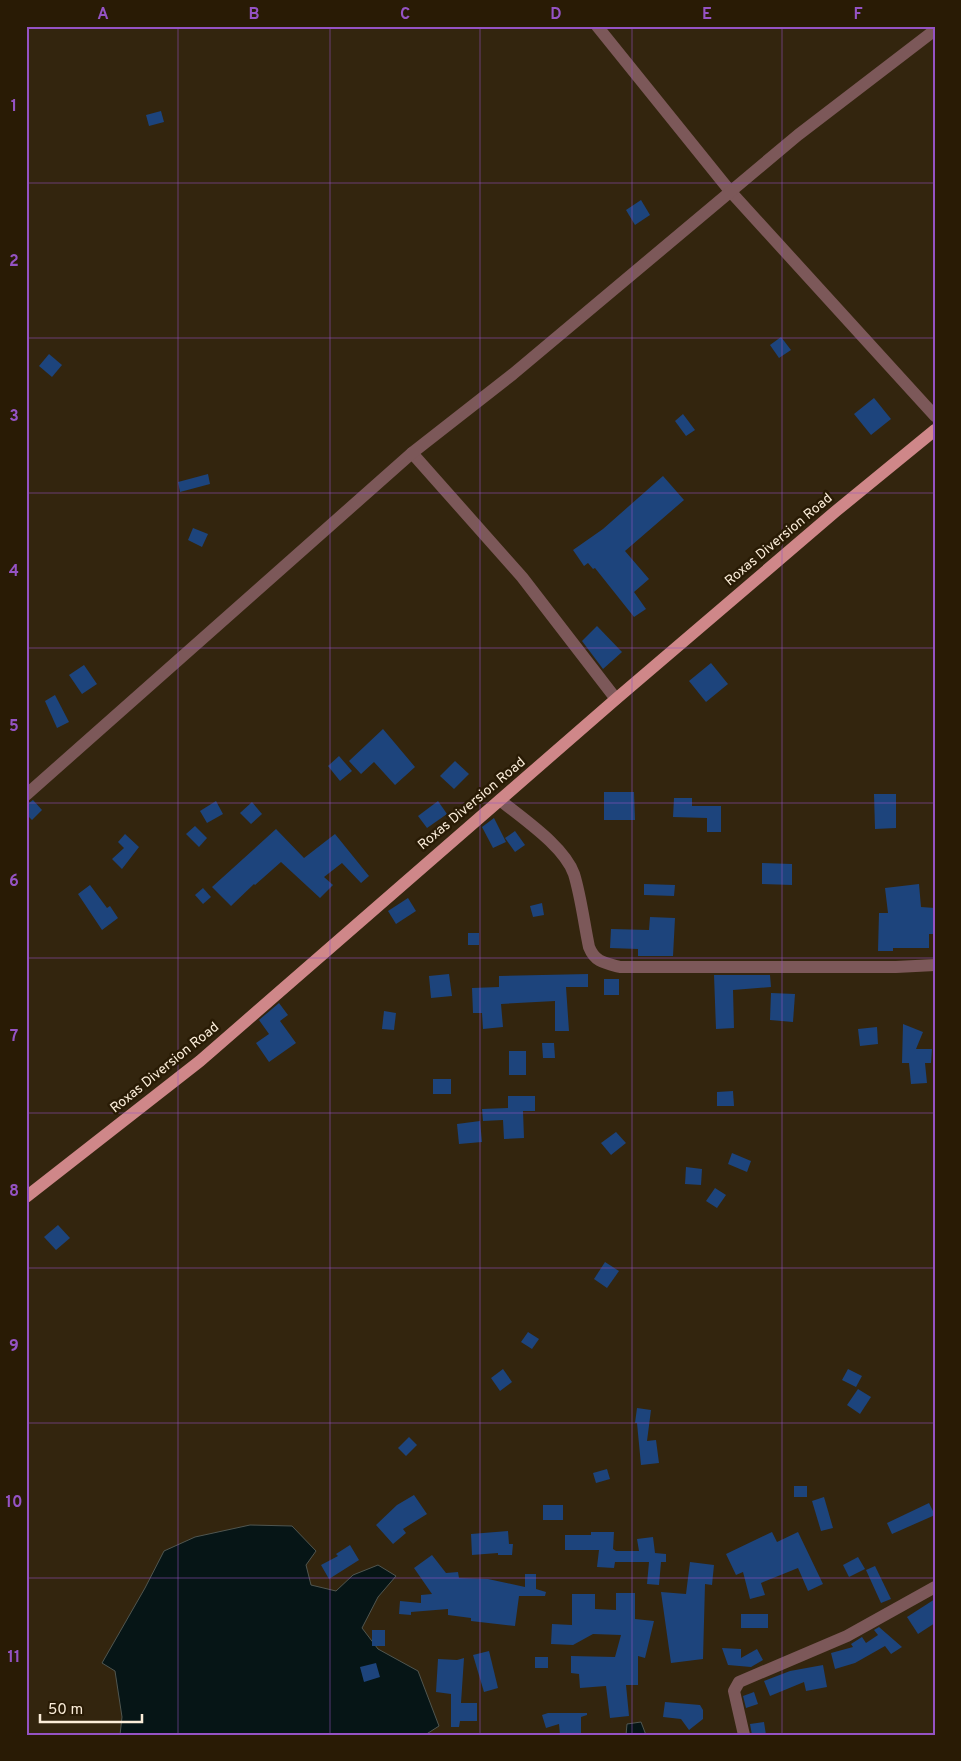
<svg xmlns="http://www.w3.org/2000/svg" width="961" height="1761" font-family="Overpass,sans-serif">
<rect width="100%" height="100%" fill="#33250e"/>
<!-- water -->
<g fill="#061516" stroke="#505650">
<path d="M250 1525 292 1526 316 1551 306 1565 311 1585 336 1591 353 1575 378 1565 396 1576 378 1597 362 1628 378 1649 418 1671 439 1726 425 1735H120L122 1717 115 1671 102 1663 145 1588 164 1551 195 1537Z"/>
<path d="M641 1722 646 1735H626L627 1724Z"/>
</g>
<!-- building -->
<g fill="#1d447c">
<path d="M161 111 164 122 149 126 146 115Z"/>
<path d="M641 200 650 215 635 225 626 210Z"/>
<path d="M781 337 791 350 779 358 770 345Z"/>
<path d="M49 354 62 365 52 377 39 366Z"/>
<path d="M874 398 891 419 871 435 854 414Z"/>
<path d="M683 414 695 430 686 436 675 421Z"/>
<path d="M208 474 210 484 180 492 178 482Z"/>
<path d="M663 476 684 500 625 551 649 579 634 592 646 609 634 617 595 568 593 569 588 563 584 566 573 550 603 529Z"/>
<path d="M193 528 208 534 202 547 188 540Z"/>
<path d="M597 626 622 652 603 669 582 641Z"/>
<path d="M711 663 728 684 706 702 689 681Z"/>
<path d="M84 665 97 684 82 694 69 675Z"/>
<path d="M55 695 69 722 57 728 45 701Z"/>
<path d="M383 729 415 767 395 785 374 762 361 774 349 761Z"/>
<path d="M339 756 352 771 340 781 328 766Z"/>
<path d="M455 761 469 774 454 789 440 776Z"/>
<path d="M604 792H634L635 820H604Z"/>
<path d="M874 794H896V828L875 829Z"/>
<path d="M674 798H692V806H721V832H707V818L673 817Z"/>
<path d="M33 800 42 810 32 820 26 814V805Z"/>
<path d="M216 801 223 814 207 823 200 811Z"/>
<path d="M438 801 447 814 427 828 418 816Z"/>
<path d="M252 802 262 814 251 824 240 813Z"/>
<path d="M494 818 506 842 493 848 482 827Z"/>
<path d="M195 826 207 838 199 847 186 834Z"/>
<path d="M276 829 304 858 335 834 369 876 361 883 342 863 324 877 333 885 320 898 281 862 255 885 254 884 231 906 212 887Z"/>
<path d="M515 831 525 845 515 852 505 838Z"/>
<path d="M125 834 139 847 122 869 112 859 124 848 118 842Z"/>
<path d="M762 863 792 864V885L762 884Z"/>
<path d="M644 884 675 885 674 896 644 895Z"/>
<path d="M919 884 921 907 935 908V934H929V948H893V951H878L879 913H888L885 888Z"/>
<path d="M90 885 107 908 110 906 118 918 102 930 78 894Z"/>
<path d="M203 888 211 897 203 904 195 895Z"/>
<path d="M408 898 416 911 396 924 388 911Z"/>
<path d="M542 903 544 915 533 917 530 906Z"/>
<path d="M650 917 675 918 673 956H638V949L610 948 611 929 649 930Z"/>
<rect x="468" y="933" width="11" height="12"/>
<path d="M449 974 452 996 431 998 429 976Z"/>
<path d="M588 974V987H566L569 1031H555V1001L501 1004 503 1027 483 1029 482 1013H473L472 988 499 987V976Z"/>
<path d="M714 975H770L771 987 733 990 734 1028 716 1029Z"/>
<rect x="604" y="979" width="15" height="16"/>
<path d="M771 993 795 994 793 1022 770 1020Z"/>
<path d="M279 1003 288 1015 280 1021 296 1043 269 1062 256 1043 269 1034 259 1020Z"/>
<path d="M384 1011 396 1013 394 1030 382 1029Z"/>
<path d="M903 1024 923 1032 916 1049H932L931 1063H925L927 1083 911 1084 909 1063H902Z"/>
<path d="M877 1027 878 1044 860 1046 858 1029Z"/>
<path d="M542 1043H554L555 1058H543Z"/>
<rect x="509" y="1051" width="17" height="24"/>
<rect x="433" y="1079" width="18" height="15"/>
<path d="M733 1091 734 1106H717V1092Z"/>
<path d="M508 1096H535V1111H523L524 1138 504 1139 503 1120 483 1121 482 1109 508 1108Z"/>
<path d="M480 1121 482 1142 459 1144 457 1124Z"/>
<path d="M616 1132 626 1143 611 1155 601 1143Z"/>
<path d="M732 1153 751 1161 747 1172 728 1164Z"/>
<path d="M686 1167 702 1169 701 1185 685 1184Z"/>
<path d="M715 1188 726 1195 717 1208 706 1201Z"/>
<path d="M58 1225 70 1238 56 1250 44 1237Z"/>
<path d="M605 1262 619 1271 607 1288 594 1279Z"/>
<path d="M528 1332 539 1339 532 1349 521 1342Z"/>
<path d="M503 1369 512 1382 500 1391 491 1378Z"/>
<path d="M848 1369 862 1376 856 1387 842 1380Z"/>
<path d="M858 1389 871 1397 860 1414 847 1405Z"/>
<path d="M637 1408 651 1410 647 1441 656 1440 659 1463 641 1465 637 1423H635Z"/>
<path d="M409 1437 417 1445 406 1456 398 1448Z"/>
<path d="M607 1469 610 1479 596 1483 593 1473Z"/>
<rect x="794" y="1486" width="13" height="11"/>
<path d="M414 1495 427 1514 403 1529 406 1533 393 1544 376 1525 397 1505Z"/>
<path d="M824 1497 833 1528 821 1531 812 1501Z"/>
<path d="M929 1503 935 1515 892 1534 887 1523Z"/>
<rect x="543" y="1505" width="20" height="15"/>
<path d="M508 1531 509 1544H513L512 1555H498V1553L472 1555 471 1534Z"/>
<path d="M591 1532H614L613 1549 616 1551H639L637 1539 653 1537 655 1553 666 1554V1562H661L659 1585 647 1584 649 1562H615L614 1568 597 1567 599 1550H565V1535H591Z"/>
<path d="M772 1532 777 1542 798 1532 823 1584 808 1591 798 1568 761 1583 765 1595 750 1599 743 1572 736 1575 726 1554Z"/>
<path d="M350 1545 359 1560 329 1579 321 1565 338 1556 336 1554Z"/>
<path d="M432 1555 446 1573 458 1572 459 1578 488 1579 525 1587V1574H536V1589L546 1592 545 1596H519L515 1626 471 1621V1618L448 1615V1609L411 1612V1615L399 1614 400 1601 421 1603V1595L432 1594 414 1568Z"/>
<path d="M858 1557 865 1569 849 1577 843 1565Z"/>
<path d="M690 1562 714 1565 712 1585 705 1584 703 1659 671 1663 661 1592 686 1594Z"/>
<path d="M875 1566 891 1599 881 1603 866 1570Z"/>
<path d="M616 1593H635V1619L654 1621 645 1658 638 1656V1685H626L629 1716 610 1718 606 1686 580 1688 579 1674 571 1673V1656L615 1657 621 1635 593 1634 573 1645 551 1644 552 1624 572 1625V1594H595V1609L616 1610Z"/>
<path d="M935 1599V1623L918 1634 907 1617Z"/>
<rect x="741" y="1614" width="27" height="14"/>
<path d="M879 1627 902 1647 891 1654 885 1646 855 1663 835 1669 831 1653 853 1647 851 1644 862 1637 866 1643 878 1635 874 1630Z"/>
<rect x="372" y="1630" width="13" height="16"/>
<path d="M722 1648 741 1649V1658L757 1649 763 1660 751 1667 728 1665Z"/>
<path d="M489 1651 498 1688 484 1692 473 1655Z"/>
<rect x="535" y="1657" width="13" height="11"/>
<path d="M464 1658 461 1703H477V1721H460L459 1727H451V1694L436 1692 438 1659 457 1660Z"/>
<path d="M376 1663 380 1677 364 1682 360 1667Z"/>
<path d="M823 1665 827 1687 806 1691 804 1682 770 1696 764 1681 790 1671Z"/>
<path d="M754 1692 758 1704 746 1708 743 1696Z"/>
<path d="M665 1702 700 1705 703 1710V1719L689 1730 681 1719 663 1717Z"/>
<path d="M548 1713H587V1715L581 1717V1735H560L559 1724 546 1728 542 1715Z"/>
<path d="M764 1722 766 1735H752L750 1724Z"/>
</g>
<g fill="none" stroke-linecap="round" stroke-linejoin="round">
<!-- minor -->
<g stroke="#7c5859" stroke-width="12">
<path d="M597 26 730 191 935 416"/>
<path d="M412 453 522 577 616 699"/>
<path d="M26 795 412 453 513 374 798 135 935 30"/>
<path d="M500 800C523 819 564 846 574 874 581 897 584 923 589 947 595 962 604 963 620 967H896L935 965"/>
<path d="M744 1735 734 1691 739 1682 847 1636 935 1587"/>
</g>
<!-- primary -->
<path stroke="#cf8789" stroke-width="12" d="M26 1197 200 1061 616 699 836 511 935 430"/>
</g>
<!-- grid -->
<path fill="none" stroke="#9553c4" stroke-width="1" stroke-opacity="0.55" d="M178 26V1735M330 26V1735M480 26V1735M632 26V1735M782 26V1735M26 183H935M26 338H935M26 493H935M26 648H935M26 803H935M26 958H935M26 1113H935M26 1268H935M26 1423H935M26 1578H935"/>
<g text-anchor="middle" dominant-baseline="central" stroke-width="5" stroke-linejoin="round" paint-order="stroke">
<!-- street labels -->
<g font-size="14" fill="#fbedd9" stroke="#291b05">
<text transform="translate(779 540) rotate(-40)">Roxas Diversion Road</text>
<text transform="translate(472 804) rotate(-40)">Roxas Diversion Road</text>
<text transform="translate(165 1068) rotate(-39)">Roxas Diversion Road</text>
</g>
</g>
<!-- border -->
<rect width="961" height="1761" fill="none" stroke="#291b05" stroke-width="55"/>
<!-- scale -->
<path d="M40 1714v8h102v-8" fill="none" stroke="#fbedd9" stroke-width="2.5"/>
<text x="48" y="1714" font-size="15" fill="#fbedd9" stroke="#291b05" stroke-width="4" paint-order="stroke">50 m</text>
<rect x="28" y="28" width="906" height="1706" fill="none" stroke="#9553c4" stroke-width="2"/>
<g font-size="16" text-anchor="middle" font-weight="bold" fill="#9553c4">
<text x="103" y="19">A</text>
<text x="254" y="19">B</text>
<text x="405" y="19">C</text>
<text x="556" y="19">D</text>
<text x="707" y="19">E</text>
<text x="858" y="19">F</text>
<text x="14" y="111">1</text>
<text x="14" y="266">2</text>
<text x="14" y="421">3</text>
<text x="14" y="576">4</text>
<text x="14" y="731">5</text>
<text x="14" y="886">6</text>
<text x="14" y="1041">7</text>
<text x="14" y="1196">8</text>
<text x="14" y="1351">9</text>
<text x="14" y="1507">10</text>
<text x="14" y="1662">11</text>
</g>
</svg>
